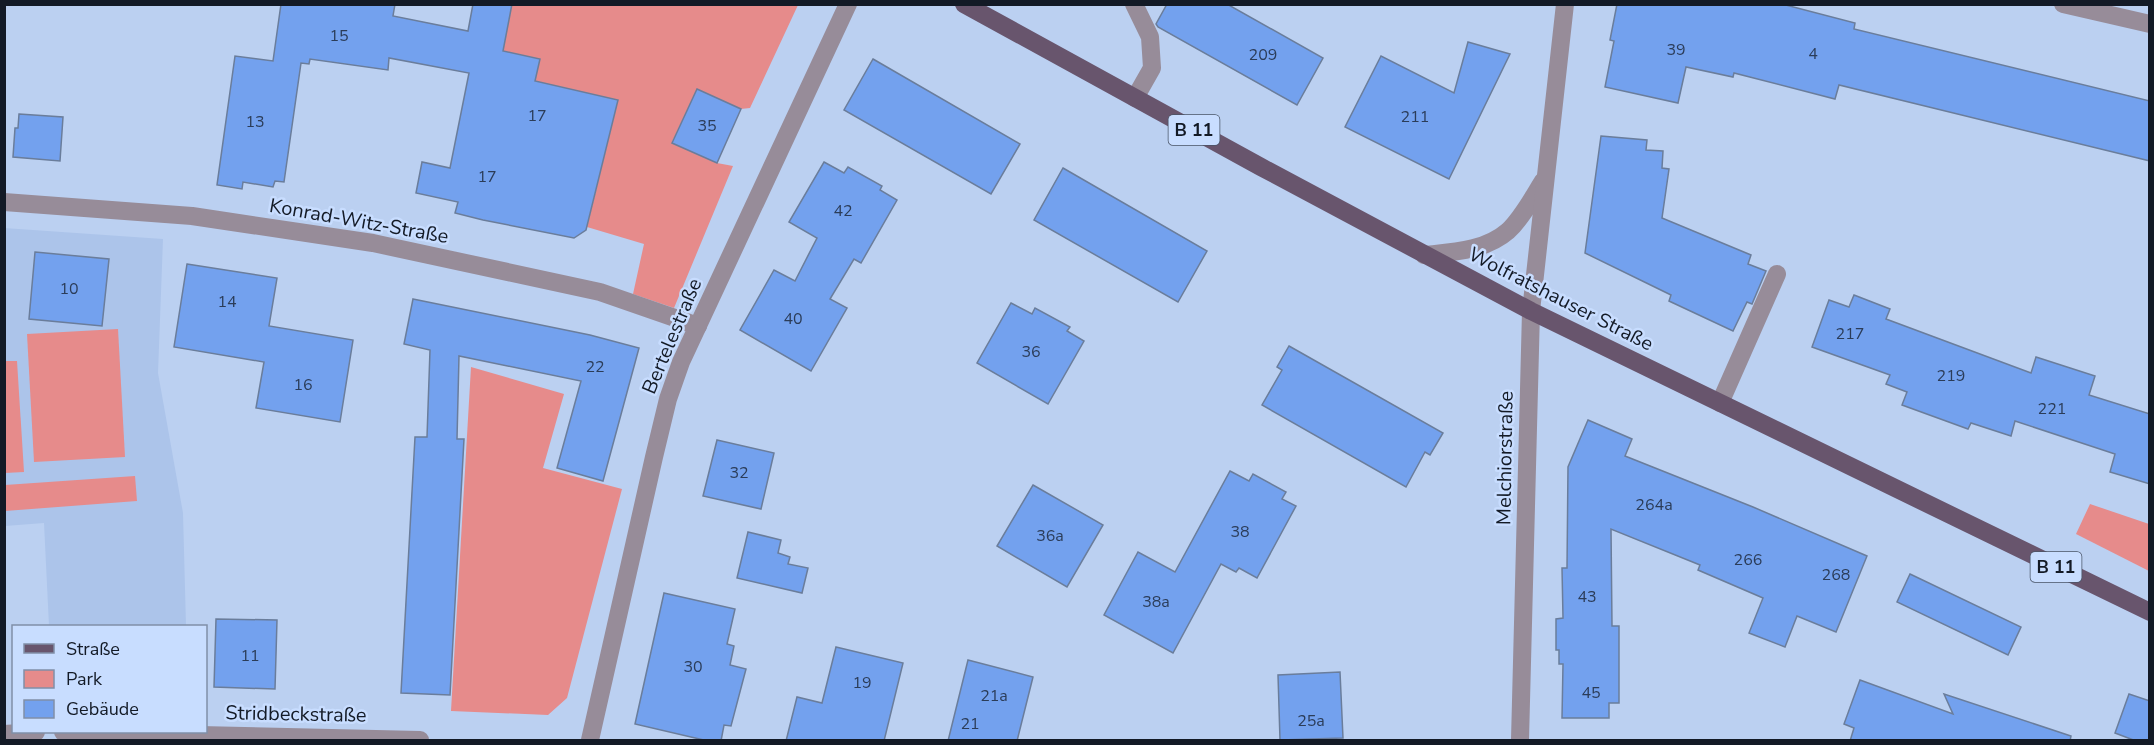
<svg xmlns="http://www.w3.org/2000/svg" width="2154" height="745" font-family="'Nunito Sans',sans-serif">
<rect width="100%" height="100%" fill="#bbd0f1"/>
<!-- built -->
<path fill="#acc4ea" d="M4 228 163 239 158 373 183 513 186 626H49L44 523 5 526Z"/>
<!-- green -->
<g fill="#e68b8b">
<path d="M512 5H798L750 108 741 109 697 89 672 142 717 163 733 166 674 308 633 294 644 244 587 227 618 100 535 81 540 59 503 51Z"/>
<path d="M118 329 125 457 34 462 27 334Z"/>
<path d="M5 361H17L24 472 5 473Z"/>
<path d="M471 367 564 394 543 468 622 489 567 698 548 715 451 711Z"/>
<path d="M135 476 137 501 5 511V485Z"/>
<path d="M2090 504 2149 524V571L2076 534Z"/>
</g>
<!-- building -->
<g fill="#73a1ee" stroke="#6a7d9b" stroke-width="1.5">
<path d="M281 4H395L393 16 468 31 473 4H512L503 51 540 59 535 81 618 100 586 230 574 238 483 220 455 213 458 202 416 193 422 162 450 168 469 73 389 58 388 70 310 59 309 64 301 63 284 182 275 181 273 187 243 182 242 189 217 185 235 56 273 61Z"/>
<path d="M1167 4H1227L1323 58 1297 105 1158 27 1156 24Z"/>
<path d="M1617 4H1782L1855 23 1854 29 2150 101V161L1839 85 1835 99 1734 73 1733 77 1686 67 1678 103 1605 87 1614 41 1610 40Z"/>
<path d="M1468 42 1510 54 1449 179 1345 127 1381 56 1454 93Z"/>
<path d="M873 59 1020 144 991 194 844 110Z"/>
<path d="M697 89 741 109 717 163 672 143Z"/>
<path d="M19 114 63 117 60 161 13 157 15 128H18Z"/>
<path d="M1601 136 1647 140 1646 150 1663 151 1662 168 1669 169 1662 218 1751 255 1748 264 1766 271 1752 304 1747 302 1733 331 1669 301 1671 295 1585 253Z"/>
<path d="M824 162 844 173 848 167 882 186 880 190 897 200 861 263 854 259 830 299 847 308 811 371 740 330 774 270 795 281 817 238 789 222Z"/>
<path d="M1063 168 1207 251 1178 302 1034 220Z"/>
<path d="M35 252 109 259 102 326 29 319Z"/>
<path d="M187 264 277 278 269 326 353 340 340 422 256 408 264 362 174 347Z"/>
<path d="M1854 295 1890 309 1886 319 2031 373 2036 357 2095 376 2089 395 2150 414V484L2110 472 2115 454 2015 421 2011 436 1971 423 1968 429 1902 405 1907 392 1886 384 1890 375 1812 347 1829 300 1849 307Z"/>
<path d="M413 299 590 335 639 348 603 481 557 468 581 381 459 356 457 439H464L450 695 401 693 415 437H427L430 350 404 344Z"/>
<path d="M1011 303 1032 314 1035 308 1070 327 1067 331 1084 341 1048 404 977 363Z"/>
<path d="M1289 346 1443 433 1430 455 1425 452 1406 487 1262 405 1282 370 1277 367Z"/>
<path d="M1588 420 1632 439 1625 456 1753 507 1867 556 1836 632 1797 616 1785 647 1749 633 1763 598 1698 570 1700 565 1611 529 1612 626H1619V703H1609V718H1562L1563 664H1559V650H1556V619L1563 618 1562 568H1567L1568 467Z"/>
<path d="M717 440 774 453 761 509 703 496Z"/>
<path d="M1230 471 1249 481 1253 474 1286 492 1282 499 1296 506 1257 578 1239 568 1236 572 1221 564 1173 653 1104 615 1138 552 1175 572Z"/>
<path d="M1033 485 1103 525 1067 587 997 546Z"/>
<path d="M748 532 781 540 778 553 790 557 788 564 808 568 802 593 737 578Z"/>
<path d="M1910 574 2021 627 2008 655 1897 602Z"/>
<path d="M664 593 735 609 727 644 734 646 730 665 746 669 731 726 724 725 721 741H708L635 724Z"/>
<path d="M216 619 277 620 275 689 214 687Z"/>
<path d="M836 647 903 663 884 741H786L797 697 822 703Z"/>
<path d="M968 660 1033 677 1017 741H948Z"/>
<path d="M1340 672 1343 738 1280 740 1278 675Z"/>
<path d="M1860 680 1953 714 1944 694 2071 736 2070 741H1850L1854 728 1844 724Z"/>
<path d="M2129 694 2150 701V741H2136L2115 733Z"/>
</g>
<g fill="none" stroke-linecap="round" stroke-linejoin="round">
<!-- minor -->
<g stroke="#978c99" stroke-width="18">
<path d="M1134 4 1150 37 1152 68 1135 98"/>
<path d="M2063 4 2150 24"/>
<path d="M4 202 192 216 373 243 600 292 698 326"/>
<path d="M1424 255C1453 252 1485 251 1508 231 1522 218 1533 197 1543 181"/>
<path d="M1720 403 1777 274"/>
<path d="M63 732 420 740"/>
<path d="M4 734 36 732"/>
<path d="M590 740 654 457 668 399 681 362 848 4"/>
<path d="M1520 740 1531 311 1565 4"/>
</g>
<!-- major -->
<path stroke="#68556d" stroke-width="18" d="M964 4 1261 167 1531 311 2150 612"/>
</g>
<g text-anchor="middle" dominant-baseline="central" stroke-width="5" stroke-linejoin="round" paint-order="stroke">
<!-- number labels -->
<g font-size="16" fill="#2b3c58">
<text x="339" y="36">15</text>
<text x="1676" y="50">39</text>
<text x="1813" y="54">4</text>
<text x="1263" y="55">209</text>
<text x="537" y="116">17</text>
<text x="1415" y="117">211</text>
<text x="255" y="122">13</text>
<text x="707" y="126">35</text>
<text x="487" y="177">17</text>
<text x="843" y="211">42</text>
<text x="69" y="289">10</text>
<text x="227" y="302">14</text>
<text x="793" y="319">40</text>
<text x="1850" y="334">217</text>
<text x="1031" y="352">36</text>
<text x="595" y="367">22</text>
<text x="1951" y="376">219</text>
<text x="303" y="385">16</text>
<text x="2052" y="409">221</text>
<text x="739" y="473">32</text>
<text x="1654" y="505">264a</text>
<text x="1240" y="532">38</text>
<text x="1050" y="536">36a</text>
<text x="1748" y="560">266</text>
<text x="1836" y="575">268</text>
<text x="1587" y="597">43</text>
<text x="1156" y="602">38a</text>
<text x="250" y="656">11</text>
<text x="693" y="667">30</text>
<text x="862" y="683">19</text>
<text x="1591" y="693">45</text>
<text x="994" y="696">21a</text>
<text x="1311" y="721">25a</text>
<text x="970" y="724">21</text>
</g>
<!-- shield labels -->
<g fill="#c8ddff" stroke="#495467" stroke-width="1.5">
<rect x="1168.5" y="115" width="51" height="30" rx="4.5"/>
<rect x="2030.5" y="552" width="51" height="30" rx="4.5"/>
</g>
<g font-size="18" font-weight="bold" fill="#131a26">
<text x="1194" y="130">B 11</text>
<text x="2056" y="567">B 11</text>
</g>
<!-- street labels -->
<g font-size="20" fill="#131a26" stroke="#c8ddff">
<text transform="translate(359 221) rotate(10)">Konrad-Witz-Straße</text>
<text transform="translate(1561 299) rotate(27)">Wolfratshauser Straße</text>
<text transform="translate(672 336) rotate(-67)">Bertelestraße</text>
<text transform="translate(1505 458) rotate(-89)">Melchiorstraße</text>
<text transform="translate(296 714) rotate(1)">Stridbeckstraße</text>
</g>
</g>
<!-- border -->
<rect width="2154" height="745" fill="none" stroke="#131a26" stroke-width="12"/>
<!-- legend -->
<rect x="12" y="625" width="195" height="108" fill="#c8ddff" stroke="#808fa8" stroke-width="1.5"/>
<rect x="24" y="644" width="30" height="9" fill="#68556d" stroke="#808fa8" stroke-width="1.5"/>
<text x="66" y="655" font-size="18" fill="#131a26">Straße</text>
<rect x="24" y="670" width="30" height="18" fill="#e68b8b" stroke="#808fa8" stroke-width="1.5"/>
<text x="66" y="685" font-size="18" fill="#131a26">Park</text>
<rect x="24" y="700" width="30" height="18" fill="#73a1ee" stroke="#808fa8" stroke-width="1.5"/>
<text x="66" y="715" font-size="18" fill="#131a26">Gebäude</text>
</svg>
